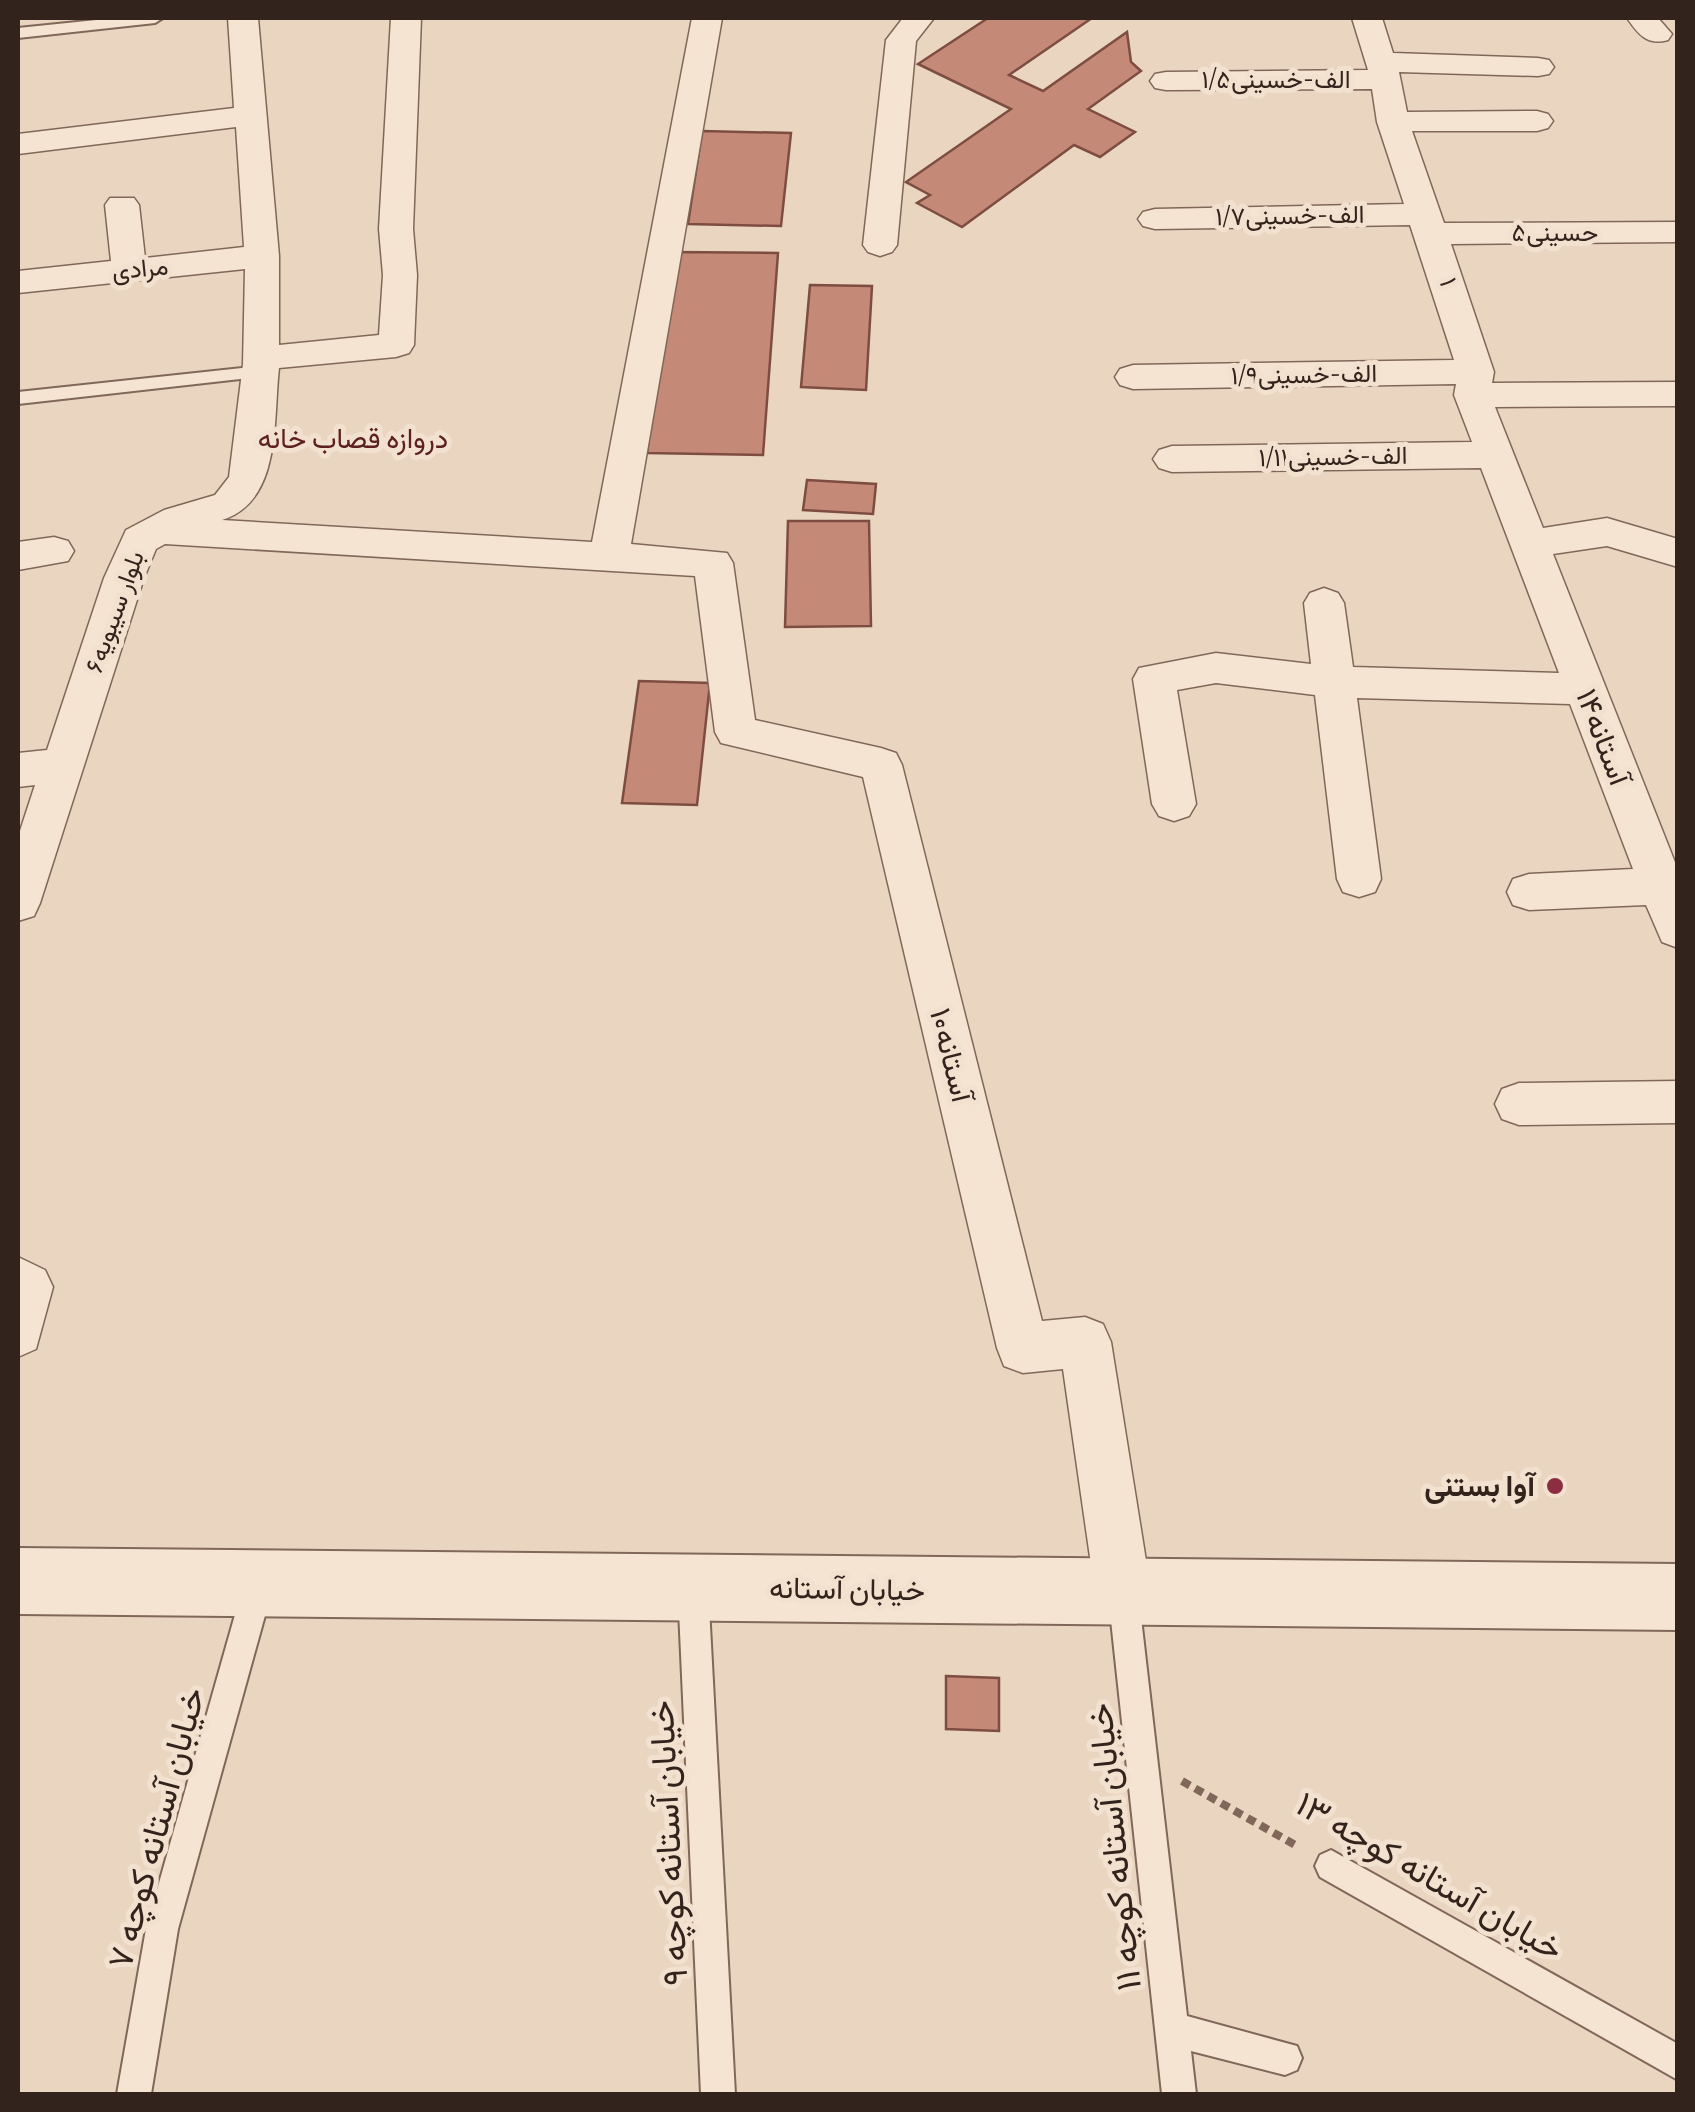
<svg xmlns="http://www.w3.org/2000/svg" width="1695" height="2112" font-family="Bitter,Vazirmatn,serif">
<rect width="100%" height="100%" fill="#ead5c0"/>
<!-- building -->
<g fill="#c58978" stroke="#7e4d41" stroke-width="2.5">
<path d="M988 18H1092L1009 75 1043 91 1127 32 1131 62 1141 71 1088 109 1135 132 1100 157 1074 145 962 227 917 203 930 195 906 182 1011 109 918 64Z"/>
<path d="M702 131 791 133 781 226 688 224Z"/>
<path d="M673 252 778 253 763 455 647 453Z"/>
<path d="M810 285 872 286 866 390 801 387Z"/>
<path d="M807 480 876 484 873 514 803 510Z"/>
<path d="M788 521H869L871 626 785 627Z"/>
<path d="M639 681 710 683 697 805 622 803Z"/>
<path d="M946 1676 999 1678V1731L946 1729Z"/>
</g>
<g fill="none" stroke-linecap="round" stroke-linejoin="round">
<!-- service casing -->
<g stroke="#816759" stroke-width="4">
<g id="service">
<path d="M116 18H163L155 23 18 38V28Z"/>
<path d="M260 366 267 368V376L18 404V392Z"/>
<path d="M259 1568 269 1573 274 1583 178 1929 151 2094H117L146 1929 244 1583 249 1573Z"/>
<path d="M693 1573 703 1578 708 1588 735 2094H701L678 1588 683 1578Z"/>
<path d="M1123 1577 1133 1582 1138 1592 1187 2016 1297 2046 1302 2058 1297 2070 1285 2075 1191 2051 1196 2094H1162L1108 1592 1113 1582Z"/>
<path d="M1331 1850 1678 2044V2080L1320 1877 1315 1866 1320 1855Z"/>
</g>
</g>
<!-- minor casing -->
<g stroke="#816759" stroke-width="3">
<g id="minor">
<path d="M228 18H258L279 256V345L379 335 383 275 379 229 391 18H421L413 229 417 275 414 345 409 353 396 357 279 368C273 420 282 501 222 520L592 542 692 18H722L631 544 727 553 733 563 755 720 881 748 896 753 902 765 1042 1321 1085 1317 1103 1324 1111 1342 1151 1592 1143 1612 1123 1620 1103 1612 1095 1592 1063 1369 1023 1373 1004 1366 997 1348 863 777 721 743 715 732 695 576 165 544 156 549 144 578 40 903 34 916 18 921V837L35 785 18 787V753L47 750 104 578 126 530 164 510 215 495 229 477 243 364 245 269 18 293V271L111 261 105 205 110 198H134L139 205 145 258 244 247 236 127 18 154V134L234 108Z"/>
<path d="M903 18H934L916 41 897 245 892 252 880 256 868 252 863 245 886 40Z"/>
<path d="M1352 18H1382L1393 53 1538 58 1549 60 1554 67 1549 74 1538 76 1399 72 1407 112 1537 111 1548 114 1553 121 1548 128 1537 131H1412L1444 223 1678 222V242L1451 244 1494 372 1492 383 1678 382V406L1495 407 1543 528 1607 518 1678 539V567L1607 546 1553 554 1678 870V948L1662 942 1646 905 1529 910 1513 905 1507 892 1513 879 1529 874 1633 869 1570 704 1357 698 1381 879 1375 892 1359 897 1343 892 1337 879 1315 695 1216 683 1177 690 1196 804 1189 816 1174 821 1159 816 1152 804 1133 679 1139 668 1216 653 1311 664 1304 603 1310 593 1324 588 1338 593 1344 603 1353 667 1559 673 1481 468 1172 472 1159 468 1153 459 1159 450 1172 446 1472 442 1454 395 1456 384 1133 389 1120 385 1115 377 1120 369 1133 365 1454 360 1410 225 1155 229 1143 226 1138 219 1143 212 1155 209 1404 204 1377 122 1372 89 1166 90 1155 88 1150 81 1155 74 1166 72 1368 70Z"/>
<path d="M1627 18H1658L1672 34 1668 40C1647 46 1638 34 1627 18Z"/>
<path d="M54 537 68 541 74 551 68 561 18 570V542Z"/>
<path d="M1678 1081V1123L1519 1125 1502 1119 1495 1104 1502 1089 1519 1083Z"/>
<path d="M18 1257 45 1270 53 1287 36 1349 18 1357Z"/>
</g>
</g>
<!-- tertiary casing -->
<g stroke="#816759" stroke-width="4">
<path id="tertiary" d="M18 1548 1678 1564V1630L18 1614Z"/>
</g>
<!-- path -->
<path stroke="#816759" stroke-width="8" stroke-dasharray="9 6" stroke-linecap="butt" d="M1182 1781 1297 1846"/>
<!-- service -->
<use href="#service" fill="#f5e4d2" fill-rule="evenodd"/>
<!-- minor -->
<use href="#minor" fill="#f5e4d2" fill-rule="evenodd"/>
<!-- tertiary -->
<use href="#tertiary" fill="#f5e4d2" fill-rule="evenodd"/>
</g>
<!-- markers -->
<circle fill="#8b2e41" stroke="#f2e1ce" stroke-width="4" cx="1555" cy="1486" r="10"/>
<g text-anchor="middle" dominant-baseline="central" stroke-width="10" stroke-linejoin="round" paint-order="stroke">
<!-- far-street labels -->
<g font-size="25" fill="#32231d" stroke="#f2e1ce">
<text x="1276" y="80">الف-خسینی۱/۵</text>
<text transform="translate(1290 216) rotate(-1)">الف-خسینی۱/۷</text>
<text x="1555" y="233">حسینی۵</text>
<text transform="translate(140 269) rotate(-6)">مرادی</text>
<text transform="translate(1448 282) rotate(73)">۱</text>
<text transform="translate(1304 375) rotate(-1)">الف-خسینی۱/۹</text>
<text transform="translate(1333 457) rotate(-1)">الف-خسینی۱/۱۱</text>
<text transform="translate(115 612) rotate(-70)">۶بلوار سیبویه</text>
</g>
<!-- far-neighbourhood labels -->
<g font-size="28" fill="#5b201f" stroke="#f2e1ce">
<text x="353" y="438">دروازه قصاب خانه</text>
</g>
<!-- street labels -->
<g font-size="30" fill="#32231d" stroke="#f2e1ce">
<text transform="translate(1603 737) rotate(69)">آستانه۱۴</text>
<text transform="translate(951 1055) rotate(76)">آستانه۱۰</text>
<text transform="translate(847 1589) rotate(1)">خیابان آستانه</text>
</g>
<!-- poi labels -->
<g font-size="30" font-weight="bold" fill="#32231d" stroke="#f2e1ce" text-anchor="end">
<text x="1535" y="1486">آوا بستنی</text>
</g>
<!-- near-street labels -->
<g font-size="35" fill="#32231d" stroke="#f2e1ce">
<text transform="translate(156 1828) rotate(-75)">خیابان آستانه کوچه ۷</text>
<text transform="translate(668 1843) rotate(-93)">خیابان آستانه کوچه ۹</text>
<text transform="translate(1114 1847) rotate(-96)">خیابان آستانه کوچه ۱۱</text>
<text transform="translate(1430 1876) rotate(30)">خیابان آستانه کوچه ۱۳</text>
</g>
</g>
<!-- border -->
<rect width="1695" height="2112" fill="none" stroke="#32231d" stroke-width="40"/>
</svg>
